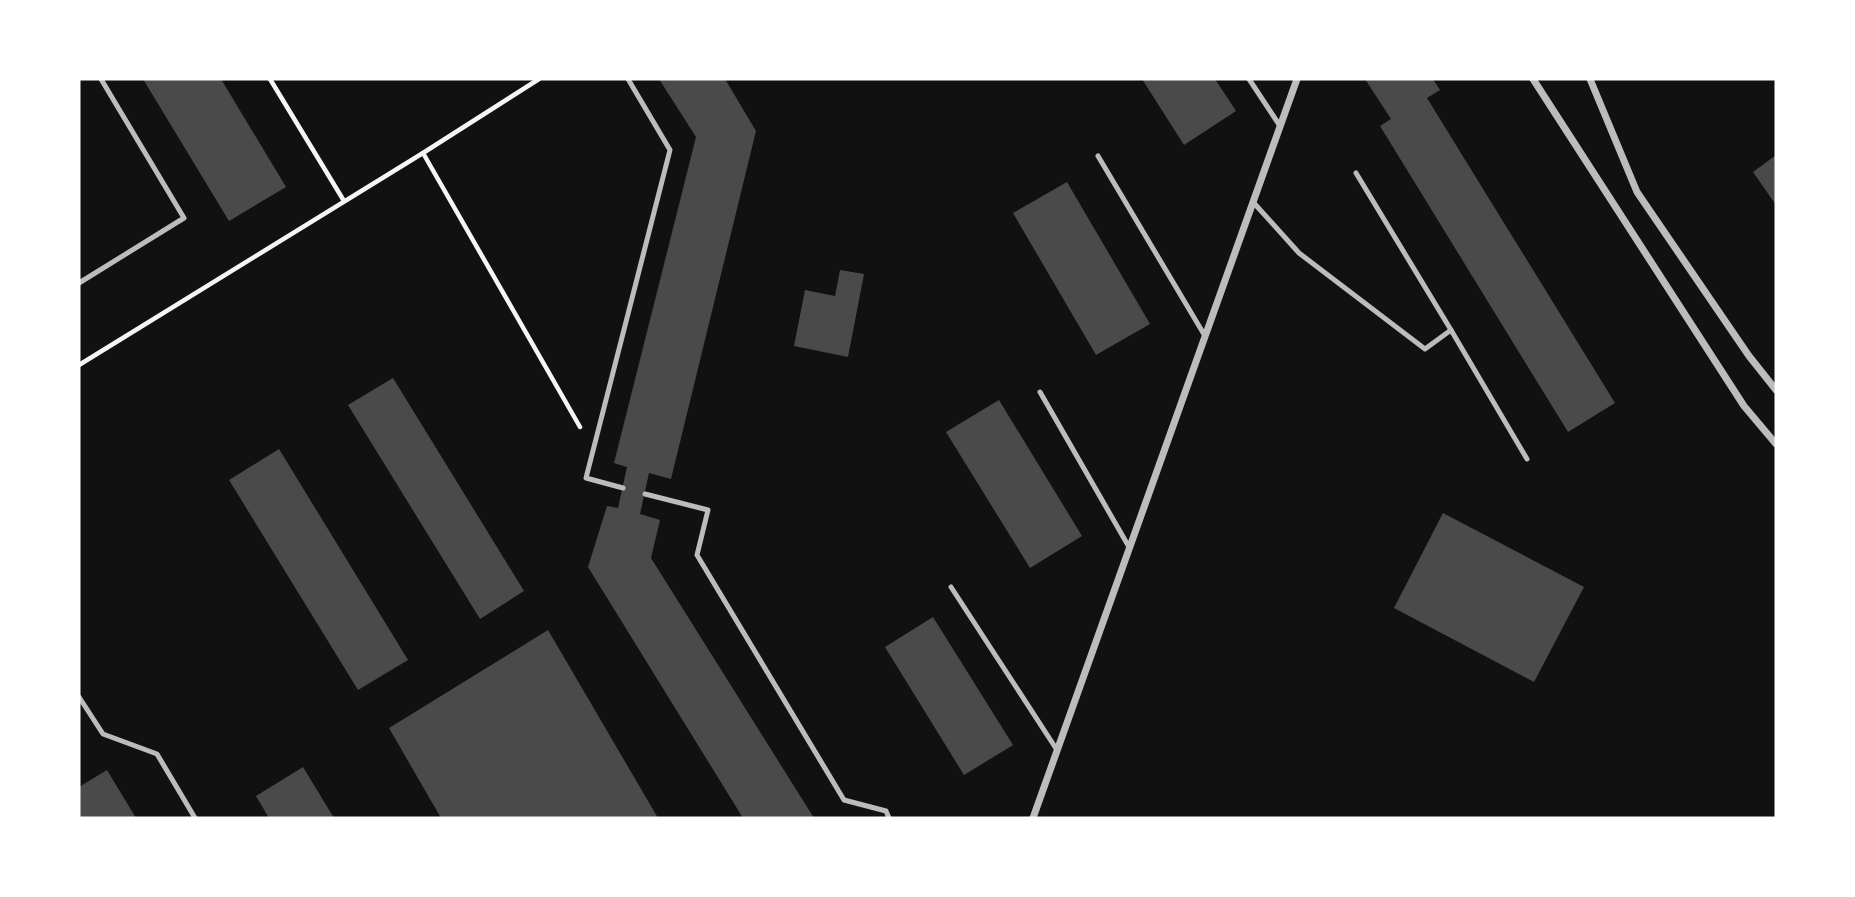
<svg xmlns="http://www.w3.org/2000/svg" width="1855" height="897" font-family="Commissioner,sans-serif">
<rect width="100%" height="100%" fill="#111"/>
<!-- building -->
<g fill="#4a4a4a">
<path d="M143 79H221L286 187 229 221Z"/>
<path d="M659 79H725L756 131 671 479 649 473 640 514 660 520 651 558 814 818H743L588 567 607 506 618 508 627 467 614 463 696 137Z"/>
<path d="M1142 79H1215L1236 111 1184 145Z"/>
<path d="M1365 79H1433L1440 90 1427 98 1615 403 1568 432 1380 126 1391 119Z"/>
<path d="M1776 155V205L1753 172Z"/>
<path d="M1067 182 1150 324 1096 355 1013 213Z"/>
<path d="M840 270 864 274 848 357 794 346 805 290 835 296Z"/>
<path d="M393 378 524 591 480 619 348 405Z"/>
<path d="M999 400 1082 536 1030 568 946 432Z"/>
<path d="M279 449 408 660 358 690 229 480Z"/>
<path d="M1443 513 1584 587 1534 682 1394 608Z"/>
<path d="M933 617 1013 745 964 775 885 647Z"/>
<path d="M548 630 658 818H441L389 728Z"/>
<path d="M303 767 334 818H269L256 796Z"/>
<path d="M107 770 136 818H79V787Z"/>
</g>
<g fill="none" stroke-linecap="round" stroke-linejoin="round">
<!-- path -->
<g stroke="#f5f5f5" stroke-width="4.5">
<path d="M270 79 344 201"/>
<path d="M423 153 539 79"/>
<path d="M79 365 423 153 580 427"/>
</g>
<!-- service -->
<g stroke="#bcbcbc" stroke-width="5">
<path d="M1249 79 1280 126"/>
<path d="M1098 156 1205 336"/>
<path d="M1253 202 1299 253 1425 349 1451 330 1356 173"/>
<path d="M79 283 184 218 101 79"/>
<path d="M1451 330 1527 459"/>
<path d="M1040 392 1129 547"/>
<path d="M623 488 586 478 670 150 628 79"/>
<path d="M645 494 708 510 697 555 844 800 886 811 889 818"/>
<path d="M951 587 1057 750"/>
<path d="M79 697 103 734 157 754 195 818"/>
</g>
<!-- minor -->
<g stroke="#bcbcbc" stroke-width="7">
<path d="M1533 79 1744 406 1776 444"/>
<path d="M1590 79 1637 192 1749 356 1776 390"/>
<path d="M1033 818 1297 79"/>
</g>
</g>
<!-- border -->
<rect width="1855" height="897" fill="none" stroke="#ffffff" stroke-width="161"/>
</svg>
